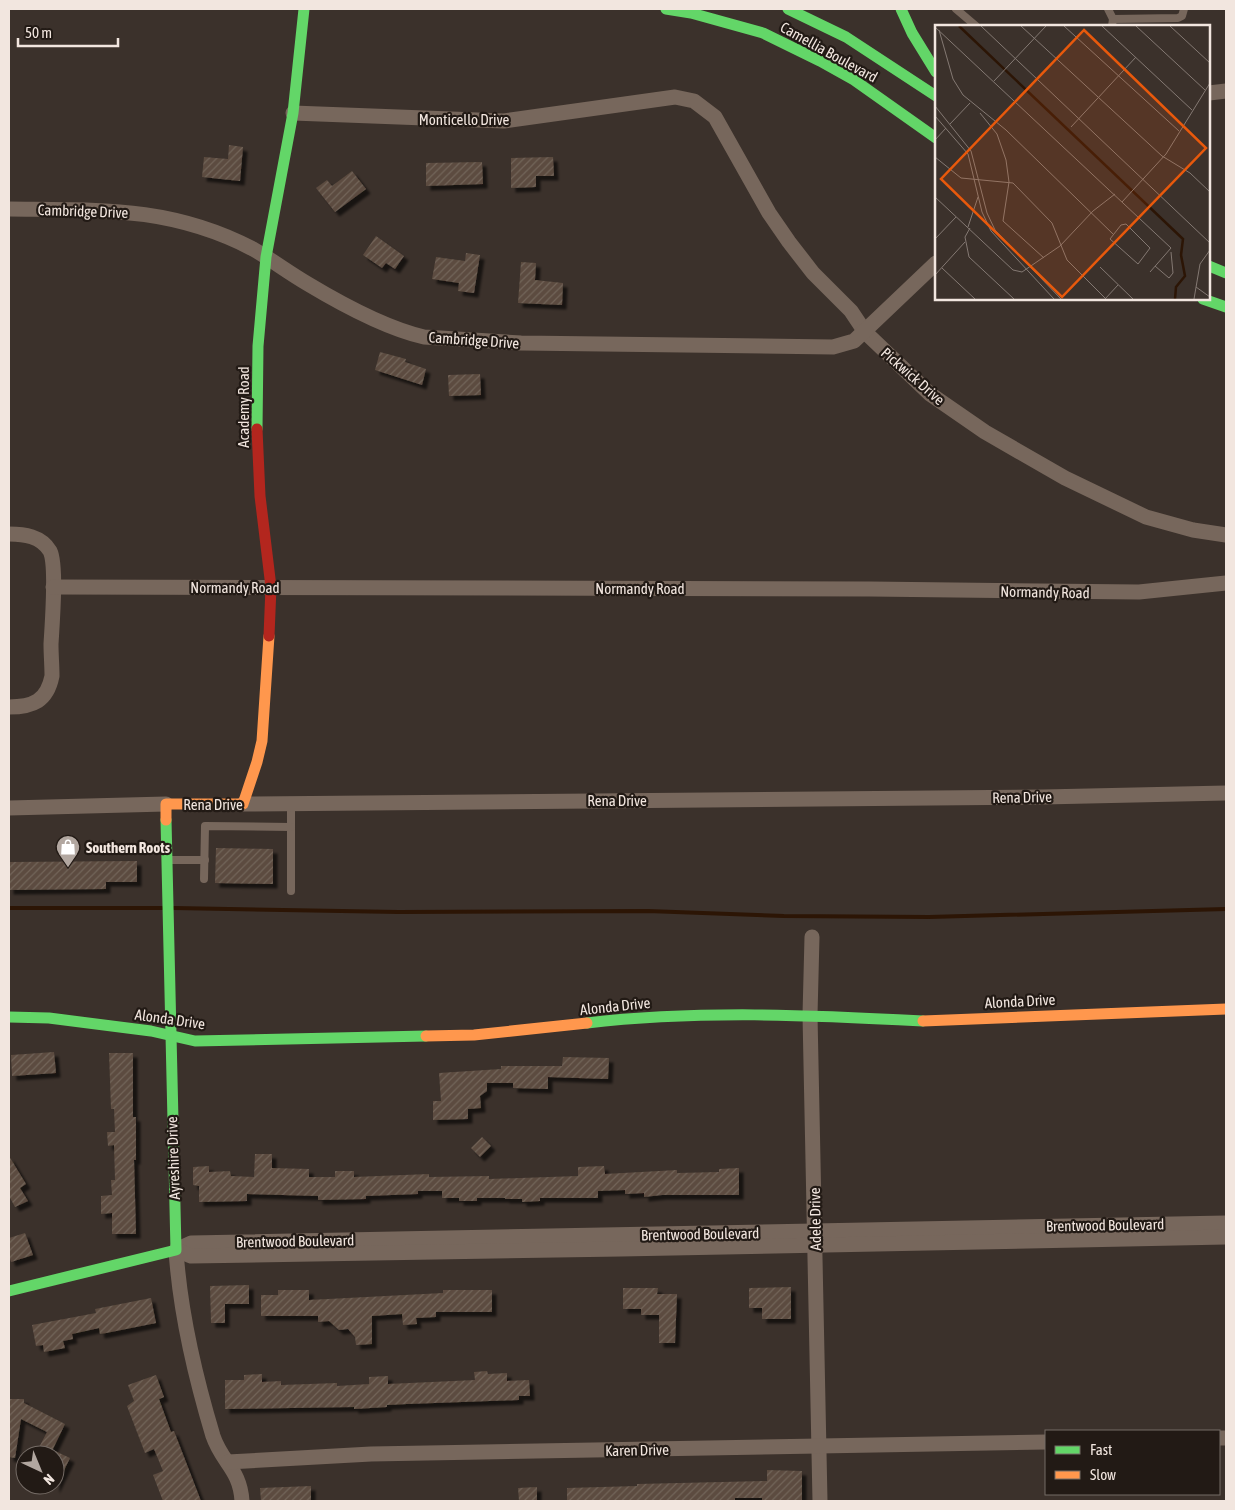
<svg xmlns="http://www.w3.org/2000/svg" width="1235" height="1510" font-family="'Asap Condensed',sans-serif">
<defs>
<pattern id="building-hatch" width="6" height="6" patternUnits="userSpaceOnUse" patternTransform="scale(1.25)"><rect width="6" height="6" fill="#5b4b3f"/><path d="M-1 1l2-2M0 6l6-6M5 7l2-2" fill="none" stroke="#73655a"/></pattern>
<filter id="shadow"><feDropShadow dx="4.5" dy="4.5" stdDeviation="1" flood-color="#0009"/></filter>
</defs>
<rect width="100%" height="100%" fill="#3b312b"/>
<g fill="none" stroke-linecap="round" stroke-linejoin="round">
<!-- stream -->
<g stroke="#2c1505" stroke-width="4">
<path d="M9 908H162"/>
<path d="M174 908 399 912 648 911 784 916 929 917 1226 909"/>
</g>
</g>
<!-- building -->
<g fill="url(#building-hatch)" filter="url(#shadow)">
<path d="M229 145 243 147 240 181 202 177 204 157 228 159Z"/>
<path d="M553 157 554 176H536V187L511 188V158Z"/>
<path d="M482 162 483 184 426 186V163Z"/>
<path d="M352 171 366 189 335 212 316 188 327 180 332 186Z"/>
<path d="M376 236 404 256 395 269 386 263 382 268 363 255Z"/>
<path d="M466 253 480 255 474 293 458 291 459 283 432 279 436 257 465 261Z"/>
<path d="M521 262 536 263 535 280 563 283 562 305 518 303Z"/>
<path d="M380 352 406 359 405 362 426 369 422 385 375 370Z"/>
<path d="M480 374 481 395 449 396 448 375Z"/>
<path d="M216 848 273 849V884L215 883Z"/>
<path d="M137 861V882H106V889L9 890V862Z"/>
<path d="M54 1052 56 1073 12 1076 11 1055Z"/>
<path d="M109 1053H133V1117H136V1160H134L136 1234H112V1213L101 1214V1196L112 1195 111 1180H115L114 1145 108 1146 107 1132H115L114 1109H111Z"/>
<path d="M563 1057 609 1058 608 1079 548 1077V1089L513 1088V1083H487V1091L480 1096 481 1108 468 1109V1119L433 1120V1101H441L439 1073 501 1069V1066H562Z"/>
<path d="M482 1137 491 1146 480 1157 471 1148Z"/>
<path d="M255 1154H272V1168L309 1169V1177H335V1171H354V1177L429 1174V1177L489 1176V1179L578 1176V1167L604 1166 605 1174 677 1170V1173L719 1172V1169L739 1168V1195H662L644 1197V1193L625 1194V1190L598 1191V1198H540V1201L522 1202V1199H505V1198H477V1201H459V1198H442V1191H418V1194L366 1196V1199L318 1200V1196L247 1194V1201L199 1202V1186L193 1185V1167L209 1166V1172L230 1171 231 1176 254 1177Z"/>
<path d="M9 1156 26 1184 20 1188 28 1201 15 1207 9 1196Z"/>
<path d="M25 1233 33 1255 11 1262 9 1256V1238Z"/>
<path d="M249 1285V1304H225V1323H211L210 1286Z"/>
<path d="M791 1287V1319H762V1308H749V1288Z"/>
<path d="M623 1288H658L657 1294H677L675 1343H659V1315H641V1309H623Z"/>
<path d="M278 1290H309V1300L443 1293V1290H492V1312H436V1317L416 1318 417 1324 403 1325 402 1314 372 1316V1344L356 1345 355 1337 348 1329 339 1330 329 1321 318 1322V1316H261V1295H278Z"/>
<path d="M151 1298 156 1323 106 1333 100 1334 99 1328 72 1334 73 1339 63 1341 65 1348 44 1352 43 1345 36 1346 32 1325 96 1313 95 1309Z"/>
<path d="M487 1371 488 1374 507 1373V1381L529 1380 530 1396H519V1400L407 1404 387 1405V1407L354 1409V1407L225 1409V1380H244V1375L262 1374V1382L281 1381V1385L337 1383V1386L369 1384V1377L388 1376V1384L475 1380 474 1372Z"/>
<path d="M156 1375 164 1397 159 1399 171 1432 174 1431 201 1501H163L153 1475 163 1471 154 1449 145 1453 127 1406 134 1401 128 1385Z"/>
<path d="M9 1399H24V1403L65 1424 50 1455H35L47 1432 21 1419 15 1458 9 1457Z"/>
<path d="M55 1451 70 1458 55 1489Z"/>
<path d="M767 1470 802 1471V1501H762V1498H735V1501H567V1488L637 1486V1484L767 1481Z"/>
<path d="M311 1486V1501H261L260 1488Z"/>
<path d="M537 1487V1501H519L518 1488Z"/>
</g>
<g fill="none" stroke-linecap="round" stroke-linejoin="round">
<!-- lane -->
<g stroke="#77675c" stroke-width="8">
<path d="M956 9 976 26"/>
<path d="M1108 9 1113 19 1112 26"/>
<path d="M1113 19 1178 18 1182 16 1184 9"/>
<path d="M291 803V891"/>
<path d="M169 860H205"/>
<path d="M204 879 205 826 291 827"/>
</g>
<!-- street -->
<g stroke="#77675c" stroke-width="15">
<path d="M1209 93 1226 91"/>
<path d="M293 113 504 121 675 97 694 101 715 117 769 213 789 242 813 273 851 311 865 332 930 394 985 432 1065 478 1146 517 1193 530 1226 535"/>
<path d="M9 209C98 210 171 206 253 249 272 260 289 273 308 284 343 305 385 328 424 337L521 343 833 347 854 341 936 263"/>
<path d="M9 534C24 534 41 536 50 551 57 565 52 626 51 644 51 655 52 665 52 676 47 701 33 707 9 707"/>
<path d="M53 587 870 589 1139 592 1226 583"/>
<path d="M243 804 1043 797 1226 793"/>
<path d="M9 808 166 804"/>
<path d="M812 937 810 1015 820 1501"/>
<path d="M176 1250 191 1243 1226 1223"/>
<path d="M176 1250 191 1256 621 1249 1226 1237"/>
<path d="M176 1250C180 1313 195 1376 213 1436 222 1463 240 1469 242 1501"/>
<path d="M1219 1438H1226"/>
<path d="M228 1462 371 1454 1046 1442"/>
</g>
<!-- fast -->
<g stroke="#63d668" stroke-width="11">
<path d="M666 9 691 13 763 33 820 61 854 80 936 138"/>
<path d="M788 9 846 37 936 96"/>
<path d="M901 9 912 33 936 72"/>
<path d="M1209 266 1226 273"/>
<path d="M1203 299 1226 307"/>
<path d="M257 429 258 346 266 257 293 113 304 9"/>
<path d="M9 1017 49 1018 151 1031 195 1041 426 1036"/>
<path d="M587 1023C699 1010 810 1015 923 1021"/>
<path d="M9 1291 176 1250 166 820"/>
</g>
<!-- slow -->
<g stroke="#ff974d" stroke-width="11">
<path d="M166 820V804H243L257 762 262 741 269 636"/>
<path d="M923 1021 1226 1009"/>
<path d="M426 1036 474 1035 587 1023"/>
</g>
<!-- jam -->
<path stroke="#b3261e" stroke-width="11" d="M257 429 260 496 271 587 269 636"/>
</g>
<!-- icons -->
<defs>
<g id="shop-pin" transform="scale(1.25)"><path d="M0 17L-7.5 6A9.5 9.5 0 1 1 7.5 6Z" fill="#b2a7a0" stroke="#221a15"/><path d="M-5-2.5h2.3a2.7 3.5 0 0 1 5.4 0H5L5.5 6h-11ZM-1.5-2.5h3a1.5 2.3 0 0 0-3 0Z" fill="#fff"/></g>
</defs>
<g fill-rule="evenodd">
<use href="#shop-pin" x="68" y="847"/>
</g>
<g text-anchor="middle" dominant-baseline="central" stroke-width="4.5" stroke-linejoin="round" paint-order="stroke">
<!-- street labels -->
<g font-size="15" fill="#f2e6df" stroke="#221a15">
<text transform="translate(829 52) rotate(29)">Camellia Boulevard</text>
<text x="464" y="119">Monticello Drive</text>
<text transform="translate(83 211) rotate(2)">Cambridge Drive</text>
<text transform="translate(474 340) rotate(4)">Cambridge Drive</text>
<text transform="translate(913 376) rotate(41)">Pickwick Drive</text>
<text transform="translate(243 407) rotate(-90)">Academy Road</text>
<text x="235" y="587">Normandy Road</text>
<text x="640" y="588">Normandy Road</text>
<text transform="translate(1045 592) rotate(1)">Normandy Road</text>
<text transform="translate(1022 797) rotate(-1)">Rena Drive</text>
<text x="617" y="800">Rena Drive</text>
<text x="213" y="804">Rena Drive</text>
<text transform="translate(1020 1001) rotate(-3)">Alonda Drive</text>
<text transform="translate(615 1006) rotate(-6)">Alonda Drive</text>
<text transform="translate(170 1019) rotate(8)">Alonda Drive</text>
<text transform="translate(173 1158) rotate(-92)">Ayreshire Drive</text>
<text transform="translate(815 1219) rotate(-91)">Adele Drive</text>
<text transform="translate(1105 1225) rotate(-1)">Brentwood Boulevard</text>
<text transform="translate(700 1234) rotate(-1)">Brentwood Boulevard</text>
<text transform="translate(295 1241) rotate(-1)">Brentwood Boulevard</text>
<text transform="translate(637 1450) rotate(-1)">Karen Drive</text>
</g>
<!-- poi labels -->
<g font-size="15" font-weight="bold" fill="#f2e6df" stroke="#221a15" text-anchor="start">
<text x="86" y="847">Southern Roots</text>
</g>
</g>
<!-- overview -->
<g transform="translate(935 25)">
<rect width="275" height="275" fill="#3b312b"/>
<path fill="none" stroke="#2c1505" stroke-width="2.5" d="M24 1 248 214 246 230 250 251 241 262 240 274"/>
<path fill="none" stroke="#847973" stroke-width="1" d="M46 1 275 218M86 1 227 131 255 148 275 167M129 1 244 106M167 1 257 85M201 1 270 65M235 1 275 38M0 2 236 223 215 247M4 5 18 54 28 70 71 105 178 209M59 56 111 1M0 81 36 126 52 188 60 205 126 274M45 88 62 109 71 135 74 157 68 196 109 233M0 91 33 129 47 187 56 206 119 274M15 99 35 78M136 102 201 32M0 115 11 103M0 132 26 153 78 158 117 198 132 235 171 274M0 172 78 245 87 247 125 221 158 186 180 169M187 177 231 129 275 58M191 199 215 223 203 239 175 214 186 200ZM33 202 43 172M35 203 30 212 34 232 79 274M0 214 21 192M220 241 234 253 238 248 236 227M165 242 198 274M7 243 40 274M0 250 30 217M261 262 275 272M170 274 183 260M259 274 265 239 275 225"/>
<path fill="#e8590c" fill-opacity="0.15" stroke="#e8590c" stroke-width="2.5" d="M149 5 271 123 127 272 6 154Z"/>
<rect width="275" height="275" fill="none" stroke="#f2e6df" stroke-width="2.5"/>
</g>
<!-- border -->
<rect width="1235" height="1510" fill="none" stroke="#f2e6df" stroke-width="20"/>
<!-- legend -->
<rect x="1045" y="1430" width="175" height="65" fill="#221a15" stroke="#756c66"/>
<rect x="1055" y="1446" width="25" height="8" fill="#63d668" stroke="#756c66"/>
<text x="1090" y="1455" font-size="15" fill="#f2e6df">Fast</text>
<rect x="1055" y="1471" width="25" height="8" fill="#ff974d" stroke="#756c66"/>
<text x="1090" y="1480" font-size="15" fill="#f2e6df">Slow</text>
<!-- north arrow -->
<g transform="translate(40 1470) rotate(136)"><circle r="24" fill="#221a15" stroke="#756c66"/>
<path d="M0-4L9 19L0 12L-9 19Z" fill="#b2a7a0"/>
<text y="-8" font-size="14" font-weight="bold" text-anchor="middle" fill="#f2e6df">N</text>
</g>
<!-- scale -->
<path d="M18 38v8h100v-8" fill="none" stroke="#f2e6df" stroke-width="2.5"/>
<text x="25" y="38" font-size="15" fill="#f2e6df" stroke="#221a15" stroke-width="4" paint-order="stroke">50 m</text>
</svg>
